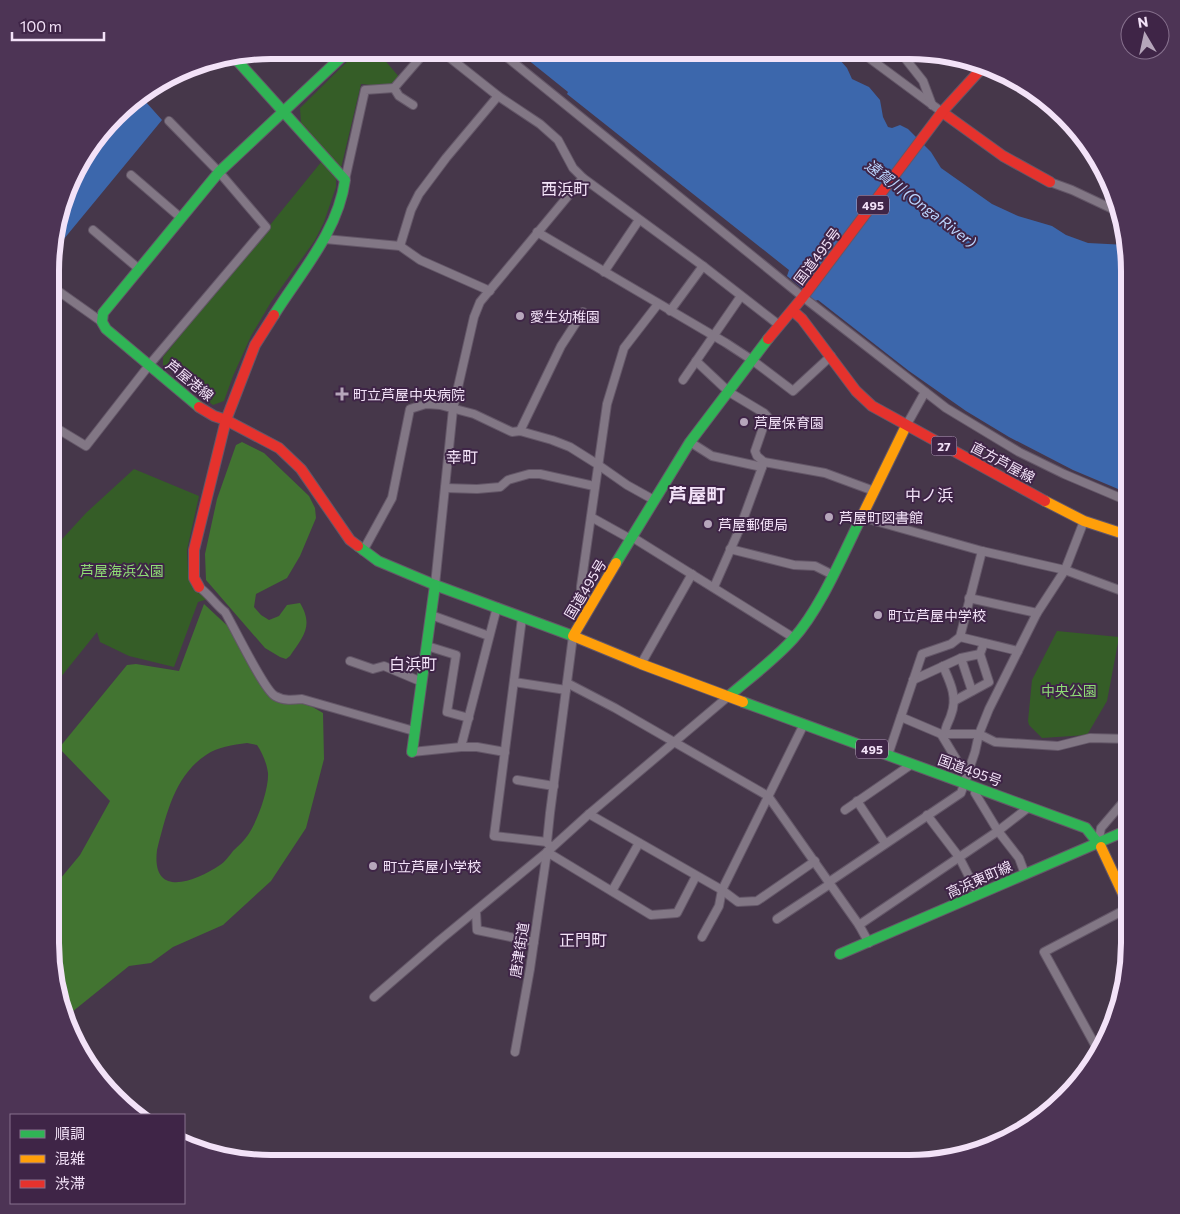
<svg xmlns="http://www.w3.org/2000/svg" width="1180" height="1214" font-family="Commissioner,'Noto Sans JP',sans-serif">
<rect width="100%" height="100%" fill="#46374a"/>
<!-- green -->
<g fill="#355d27">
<path d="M359 50H376L400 78 393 87 361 84 341 168 301 124 300 108Z"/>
<path d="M322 161 336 177V187L324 222 315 240 271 302 251 336 233 376 224 401 213 405 165 367 163 365V357Z"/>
<path d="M134 469 199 496 187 550 188 572 191 575 197 592 208 599 198 602 174 667 129 656 100 642 97 632 52 688 53 549 86 513Z"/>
<path d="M1057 631 1119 637 1107 701 1087 735 1042 738 1029 725 1028 721 1032 680Z"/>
</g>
<!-- forest -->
<g fill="#427431" fill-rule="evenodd">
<path d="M242 442 264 453 309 496 315 508 316 518 300 556 287 578 256 594 254 607 261 615 269 620 279 616 287 605 300 603C314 626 303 637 290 656L286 659 280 657 265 648 206 580 205 554 217 499 236 445Z"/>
<path d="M204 604 233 631 266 693 275 699 304 702 323 713 324 759 306 828 271 881 223 925 173 947 151 963 129 966 72 1012 78 1035 74 1038 62 1014 50 957 51 890 80 855 110 801 59 748 127 665 136 664 179 671ZM247 743 257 745C262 752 267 764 268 773 269 789 257 822 248 835 244 841 238 846 233 851 229 856 225 862 220 865 195 882 151 899 157 850 166 816 174 776 206 755 217 747 233 745 247 743Z"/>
</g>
<!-- water -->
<g fill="#3c67ac">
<path d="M389 50H412L399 62Z"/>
<path d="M517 51 833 52 847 68 852 79 869 87 880 100 883 117 888 127 892 128 900 125 908 129 931 152 941 168 992 204 1018 216 1052 226 1066 235 1088 243 1127 245 1130 257V494L1073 470 1009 437 966 411 909 371 818 300 808 303 803 289 787 276 789 270 567 94 568 92Z"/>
<path d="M137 98 142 103 145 101 162 120 54 251V228L80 161 126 105Z"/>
</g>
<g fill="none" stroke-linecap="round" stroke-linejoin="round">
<!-- street casing -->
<g stroke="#645768" stroke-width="10">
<g id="street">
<path d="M440 50 498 96 540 124 558 140 573 168 583 178 703 266 779 325"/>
<path d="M481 51 501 55 508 58 803 297 946 408 1019 452 1064 474 1130 502"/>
<path d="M861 52 942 112"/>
<path d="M900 52 923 81 932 105"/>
<path d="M394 88 427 50"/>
<path d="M131 175 181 218"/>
<path d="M345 180 365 90 394 88 399 96 413 105"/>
<path d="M1050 182 1072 190 1121 213"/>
<path d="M93 230 139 269"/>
<path d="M537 232 726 343 752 360 793 391 831 356"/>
<path d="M325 239 400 246 420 260 490 291"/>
<path d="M400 246 411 210 419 194 446 158 498 96"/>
<path d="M604 272 639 220"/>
<path d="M54 288 102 322"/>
<path d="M670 311 703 266"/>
<path d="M696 361 729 392 764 413 767 416 755 451 757 456 764 462"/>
<path d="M683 380 741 296"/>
<path d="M53 426 86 446 150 364 266 227 219 172 169 121"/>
<path d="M906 426 925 392"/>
<path d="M520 431 561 346 583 312"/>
<path d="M690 442 712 456 762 467"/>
<path d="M445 488 477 489 500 487 508 480 529 474H540L594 486"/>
<path d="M591 517 627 537H632L794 638"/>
<path d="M861 517 982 551 1065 570 1130 594"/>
<path d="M730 549 794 565 815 566 833 575"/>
<path d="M363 551 392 498 410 409 426 404 440 405 474 414 512 432 520 431 552 440 570 447 597 464 627 485 654 500"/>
<path d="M435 585 453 409 474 317 480 302 583 178"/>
<path d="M199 587C209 594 215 604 225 612 234 627 264 690 275 696 284 701 293 700 302 699L414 731"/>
<path d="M714 587 740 528 764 462 825 473 874 491"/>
<path d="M969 598 1037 613"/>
<path d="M593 602C585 598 580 596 581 586L607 404 624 348 658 304"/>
<path d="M431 615 489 636"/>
<path d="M522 618 494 836 547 842"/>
<path d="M960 637 1018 651"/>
<path d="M427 646 456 655 447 712 469 718"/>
<path d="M961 658 972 691"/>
<path d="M350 661 373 669 384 666 422 682"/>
<path d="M641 664 692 574"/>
<path d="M943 666C950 682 958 697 951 715 949 722 945 726 945 734"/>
<path d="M913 680 961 658 980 654 984 643"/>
<path d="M514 682 566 690"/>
<path d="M567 683 615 708 768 796 859 925 869 943"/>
<path d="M954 701 989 682 980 654"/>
<path d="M901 717 941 734H979L995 742 1058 746 1090 738 1130 739"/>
<path d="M941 734 967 777"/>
<path d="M461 747 497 607"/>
<path d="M412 752 461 747H477L505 752"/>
<path d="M888 755 922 654 951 644 960 637 982 551"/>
<path d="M517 780 554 786"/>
<path d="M977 788 975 793 998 831 1019 858 1025 874"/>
<path d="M857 801 885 843"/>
<path d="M845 810 912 764"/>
<path d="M589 814 722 890 738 902 757 901 815 861"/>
<path d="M927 815 959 857 978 894"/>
<path d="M1098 843 1101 828 1130 794"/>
<path d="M549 845 547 842 550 813 573 636"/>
<path d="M547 852 651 915 677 913 696 876"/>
<path d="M829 882 961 793 975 752 979 734 989 709 1037 613 1065 570 1084 521"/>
<path d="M612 891 639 843"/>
<path d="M476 912 477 930 534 942"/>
<path d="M777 919 830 884"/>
<path d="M859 925 998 831 1029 807"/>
<path d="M702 937 719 906 722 890 804 724"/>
<path d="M374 997 440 940 547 852 589 814 730 695"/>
<path d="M515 1052 530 969 547 852"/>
<path d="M1100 1054 1044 952 1130 907"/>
</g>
</g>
<!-- fast casing -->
<g stroke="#645768" stroke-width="12">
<g id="fast">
<path d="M233 56 345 180C338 232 300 273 274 315"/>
<path d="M199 407 106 329 102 322 103 313 219 172 349 50"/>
<path d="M358 546 378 561 435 585 573 636"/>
<path d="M616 563 690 442 768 339"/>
<path d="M730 695C751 677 774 660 793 639 821 608 843 554 862 516"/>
<path d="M743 702 1086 828 1101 847"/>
<path d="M412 752 435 585"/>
<path d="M840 954 1130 829"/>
</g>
</g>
<!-- slow casing -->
<g stroke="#645768" stroke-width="12">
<g id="slow">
<path d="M1045 501 1084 521 1130 536"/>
<path d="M862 516 906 426"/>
<path d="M616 563 573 636 641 664 743 702"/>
<path d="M1101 847 1130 909"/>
</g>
</g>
<!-- jam casing -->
<g stroke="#645768" stroke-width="12">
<g id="jam">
<path d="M942 112 1003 156 1050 182"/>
<path d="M793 311 802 319 856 391 872 406 1045 501"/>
<path d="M768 339 803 297 942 112 983 67"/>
<path d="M199 407 214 416 226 420 279 448 301 469 350 540 358 546"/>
<path d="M199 587 194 578V550L226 420 255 345 274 315"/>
</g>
</g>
<!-- street -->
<use href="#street" stroke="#827785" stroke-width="8"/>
<!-- fast -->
<use href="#fast" stroke="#30b455" stroke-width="10"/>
<!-- slow -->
<use href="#slow" stroke="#ff9f0a" stroke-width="10"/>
<!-- jam -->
<use href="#jam" stroke="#e5322d" stroke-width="10"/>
</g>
<!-- markers -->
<g fill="#b6a6bb" stroke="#3f2547" stroke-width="2">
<circle cx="520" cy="316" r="5"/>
<path d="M339.5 386.5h5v5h5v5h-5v5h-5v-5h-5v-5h5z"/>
<circle cx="744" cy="422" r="5"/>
<circle cx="829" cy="517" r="5"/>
<circle cx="708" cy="524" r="5"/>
<circle cx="878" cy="615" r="5"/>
<circle cx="373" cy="866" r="5"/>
</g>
<g text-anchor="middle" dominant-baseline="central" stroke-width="4" stroke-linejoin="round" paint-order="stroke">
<!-- shield labels -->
<g fill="#3f2547" stroke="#bda9c3" stroke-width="1">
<rect x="857" y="195.5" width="32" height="19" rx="4"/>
<rect x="931.5" y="436.5" width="25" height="19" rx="4"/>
<rect x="856" y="739.5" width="32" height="19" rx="4"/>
</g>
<g font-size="12" font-weight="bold" fill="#f3e2f8">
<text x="873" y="205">495</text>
<text x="944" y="446">27</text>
<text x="872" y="749">495</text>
</g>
<!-- street labels -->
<g font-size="14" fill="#f3e2f8" stroke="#3f2547">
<text transform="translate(817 256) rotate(-53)">国道495号</text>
<text transform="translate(190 380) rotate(39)">芦屋港線</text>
<text transform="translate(1003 462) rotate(28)">直方芦屋線</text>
<text transform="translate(585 589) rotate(-59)">国道495号</text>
<text transform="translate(970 770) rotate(20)">国道495号</text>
<text transform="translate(979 879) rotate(-24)">高浜東町線</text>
<text transform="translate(519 950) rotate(-81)">唐津街道</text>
</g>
<!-- poi labels -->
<g font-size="14" fill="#f3e2f8" stroke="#3f2547" text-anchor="start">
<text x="530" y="316">愛生幼稚園</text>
<text x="353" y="394">町立芦屋中央病院</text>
<text x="754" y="422">芦屋保育園</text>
<text x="839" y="517">芦屋町図書館</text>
<text x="718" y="524">芦屋郵便局</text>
<text x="888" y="615">町立芦屋中学校</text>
<text x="383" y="866">町立芦屋小学校</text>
</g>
<!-- park labels -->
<g font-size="14" fill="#8edd75" stroke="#3f2547">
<text x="122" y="570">芦屋海浜公園</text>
<text x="1069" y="690">中央公園</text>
</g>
<!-- water labels -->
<g font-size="15" font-style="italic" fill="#bcd6ff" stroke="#3f2547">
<text transform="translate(921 203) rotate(37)">遠賀川 (Onga River)</text>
</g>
<!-- quarter labels -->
<g font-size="16" fill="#f3e2f8" stroke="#3f2547">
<text x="565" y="188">西浜町</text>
<text x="462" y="456">幸町</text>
<text x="929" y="494">中ノ浜</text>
<text x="413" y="663">白浜町</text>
<text x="583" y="939">正門町</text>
</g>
<!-- district labels -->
<g font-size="19" font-weight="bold" fill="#f3e2f8" stroke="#3f2547">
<text x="697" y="494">芦屋町</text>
</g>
</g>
<!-- crop -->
<path d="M0 0H1180V1214H0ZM271 59H909A212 212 0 0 1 1121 271V943A212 212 0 0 1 909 1155H271A212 212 0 0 1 59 943V271A212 212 0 0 1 271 59Z" fill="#4d3455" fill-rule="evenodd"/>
<path fill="none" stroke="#f3e2f8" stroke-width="6" d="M271 59H909A212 212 0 0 1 1121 271V943A212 212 0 0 1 909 1155H271A212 212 0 0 1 59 943V271A212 212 0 0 1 271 59Z"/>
<!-- legend -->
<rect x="10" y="1114" width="175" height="90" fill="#3f2547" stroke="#87718e"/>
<rect x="20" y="1130" width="25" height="8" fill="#30b455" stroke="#87718e"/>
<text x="55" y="1139" font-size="15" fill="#f3e2f8">順調</text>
<rect x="20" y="1155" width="25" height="8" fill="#ff9f0a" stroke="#87718e"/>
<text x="55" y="1164" font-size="15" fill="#f3e2f8">混雑</text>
<rect x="20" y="1180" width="25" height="8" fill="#e5322d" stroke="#87718e"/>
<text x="55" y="1189" font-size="15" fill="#f3e2f8">渋滞</text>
<!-- north arrow -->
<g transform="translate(1145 35) rotate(351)"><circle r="24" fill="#3f2547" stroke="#87718e"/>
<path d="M0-4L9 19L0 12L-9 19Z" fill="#b6a6bb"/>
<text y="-8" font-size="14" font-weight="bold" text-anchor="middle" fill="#f3e2f8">N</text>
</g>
<!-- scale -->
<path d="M12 32v8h92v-8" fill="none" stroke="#f3e2f8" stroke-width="2.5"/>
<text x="20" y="32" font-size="15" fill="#f3e2f8" stroke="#3f2547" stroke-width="4" paint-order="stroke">100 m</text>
</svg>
